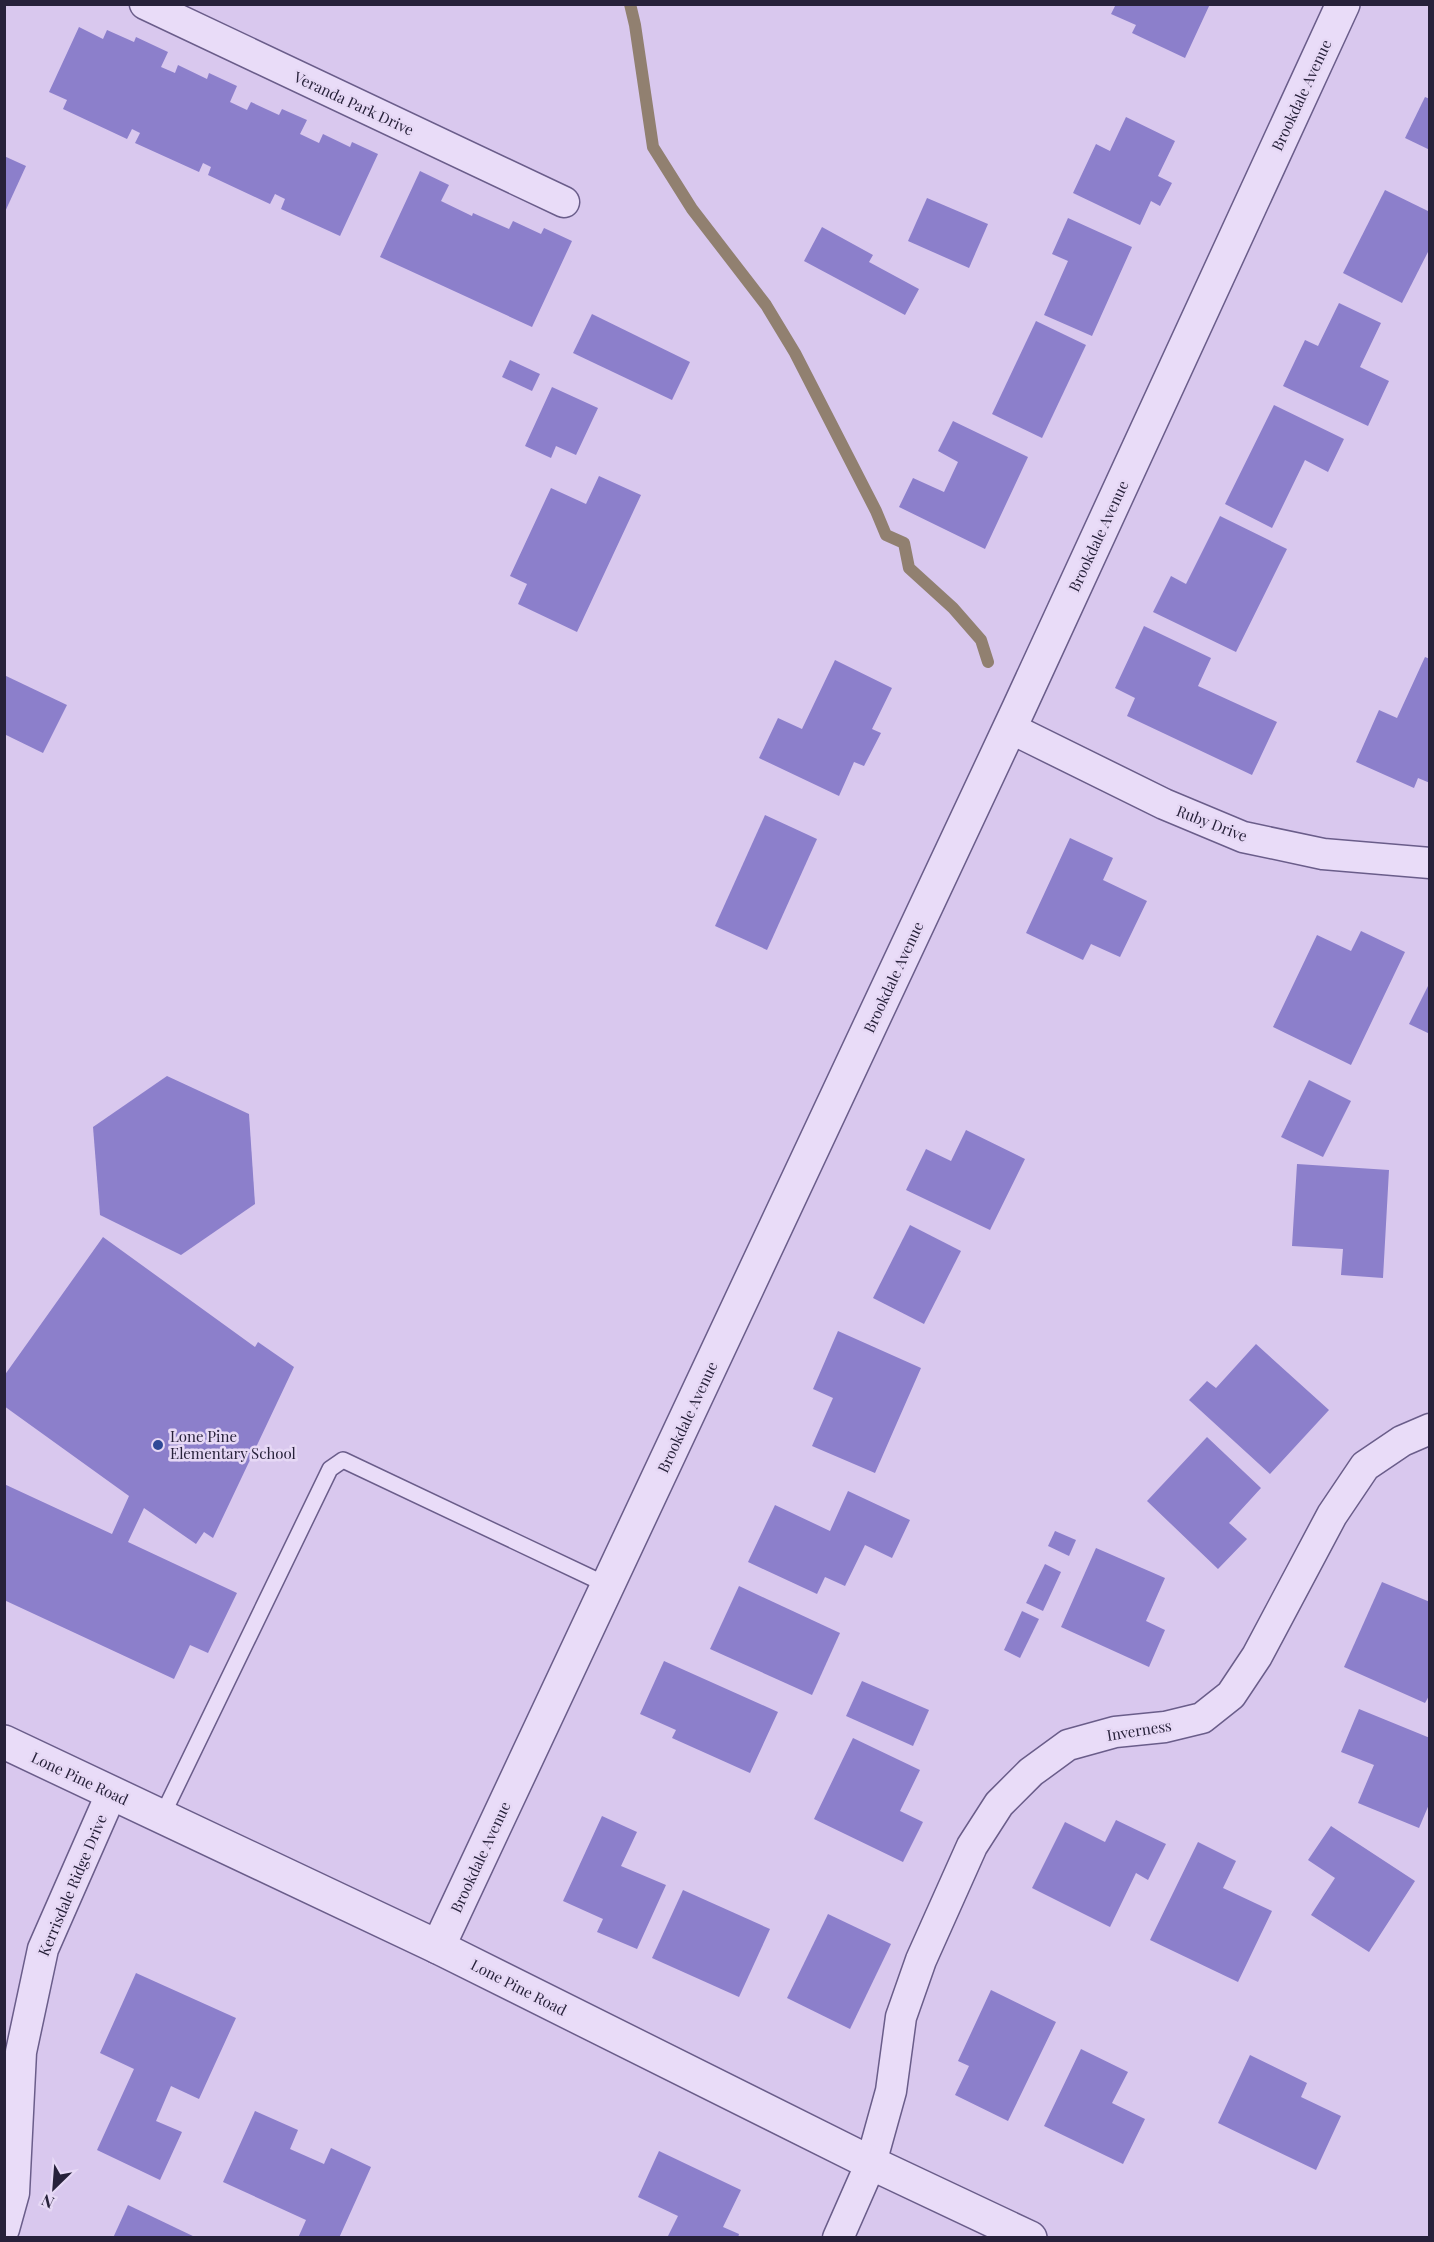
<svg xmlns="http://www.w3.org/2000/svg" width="1434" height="2242" font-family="'Playfair Display',serif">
<rect width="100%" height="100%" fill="#d9c8ee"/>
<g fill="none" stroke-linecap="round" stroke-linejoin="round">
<!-- stream -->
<path stroke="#918070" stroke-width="12" d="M630 4 635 25 653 147 692 209 766 305 795 353 876 511 886 535 904 543 909 568 953 608 981 640 988 662"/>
</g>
<!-- building -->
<g fill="#8c7fcb">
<path d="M1116 4H1210L1185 58 1132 33 1136 25 1111 14Z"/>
<path d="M79 27 103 39 107 30 134 42 136 37 168 52 161 67 175 73 178 65 207 79 209 73 237 86 230 102 247 110 251 102 279 115 282 109 307 120 300 134 319 143 323 134 350 147 352 142 378 154 340 236 281 209 285 199 275 194 270 204 208 175 211 167 203 163 199 172 135 143 140 133 132 129 127 139 63 109 67 100 49 92Z"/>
<path d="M1425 97 1430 99V150L1405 138Z"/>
<path d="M1126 117 1175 141 1158 176 1172 183 1160 206 1151 201 1140 225 1073 193 1096 144 1110 151Z"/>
<path d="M4 156 26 166 4 214Z"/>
<path d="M420 171 449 185 441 201 472 216 473 213 509 229 513 221 541 234 544 228 572 241 532 327 380 257Z"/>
<path d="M1385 190 1430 212V248L1402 303 1343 273Z"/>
<path d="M927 198 988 224 969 268 908 241Z"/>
<path d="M1068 218 1132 247 1092 336 1044 315 1068 261 1052 254Z"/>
<path d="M822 227 873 255 869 262 919 289 905 315 804 261Z"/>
<path d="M1339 303 1381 323 1360 367 1389 381 1368 426 1283 386 1305 340 1318 346Z"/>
<path d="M592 314 690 362 672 400 573 353Z"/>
<path d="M1036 321 1086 345 1042 438 992 414Z"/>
<path d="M510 360 540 374 532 391 502 377Z"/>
<path d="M552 387 598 408 576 455 556 446 551 458 525 446Z"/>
<path d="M1274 405 1344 439 1328 472 1305 460 1272 528 1225 504Z"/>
<path d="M953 421 1028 457 985 549 899 507 913 478 944 492 958 462 938 451Z"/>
<path d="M599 476 641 495 577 632 518 604 527 584 510 576 551 488 586 504Z"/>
<path d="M1220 516 1287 549 1236 652 1153 612 1171 576 1186 584Z"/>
<path d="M1144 626 1211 658 1198 686 1277 722 1252 775 1127 716 1135 698 1115 688Z"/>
<path d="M1425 657 1430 659V783L1418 778 1414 788 1356 762 1379 710 1397 718Z"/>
<path d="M835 660 892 688 872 729 881 733 864 766 854 762 839 796 759 758 778 718 802 729Z"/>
<path d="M4 675 67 705 43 753 4 734Z"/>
<path d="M765 815 817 839 767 950 715 926Z"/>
<path d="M1070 838 1113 858 1103 880 1147 901 1120 957 1091 944 1083 960 1026 933Z"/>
<path d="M1361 931 1405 952 1351 1065 1273 1027 1317 935 1351 951Z"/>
<path d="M1430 982V1034L1409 1024Z"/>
<path d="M167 1076 249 1114 255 1204 181 1255 100 1215 93 1127Z"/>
<path d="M1309 1080 1351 1101 1323 1157 1281 1137Z"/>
<path d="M966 1130 1025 1159 990 1230 906 1190 926 1149 951 1161Z"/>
<path d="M1297 1164 1389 1170 1383 1278 1341 1275 1343 1249 1292 1246Z"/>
<path d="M910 1225 961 1251 924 1324 873 1298Z"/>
<path d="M103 1237 255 1347 258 1342 294 1367 213 1538 204 1532 196 1544 144 1508 128 1542 237 1593 208 1653 190 1645 174 1679 4 1600V1484L112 1534 129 1496 4 1406V1376Z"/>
<path d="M838 1331 921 1368 875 1473 812 1446 833 1398 813 1389Z"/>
<path d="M1256 1344 1329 1410 1270 1474 1189 1400 1207 1381 1216 1388Z"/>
<path d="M1207 1437 1261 1488 1229 1523 1247 1539 1218 1569 1147 1501Z"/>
<path d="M848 1491 910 1520 892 1558 865 1545 845 1586 825 1577 817 1594 748 1562 775 1505 830 1531Z"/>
<path d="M1055 1531 1076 1540 1069 1556 1048 1546Z"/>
<path d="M1096 1548 1165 1578 1146 1621 1165 1630 1149 1667 1061 1627Z"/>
<path d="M1045 1564 1061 1572 1043 1611 1026 1603Z"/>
<path d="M1382 1582 1430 1602V1694L1425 1703 1344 1667Z"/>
<path d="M739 1586 840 1633 812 1695 710 1649Z"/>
<path d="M1022 1611 1039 1619 1020 1658 1004 1650Z"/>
<path d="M664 1661 778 1712 750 1773 672 1738 676 1730 640 1714Z"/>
<path d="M862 1681 929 1710 913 1746 846 1716Z"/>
<path d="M1359 1709 1430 1738V1802L1419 1828 1358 1803 1374 1765 1341 1752Z"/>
<path d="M853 1738 920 1770 900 1811 923 1822 903 1862 814 1819Z"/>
<path d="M602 1816 637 1832 621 1866 666 1885 637 1949 597 1932 603 1919 563 1901Z"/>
<path d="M1116 1820 1166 1844 1148 1880 1136 1873 1110 1927 1032 1888 1065 1822 1105 1842Z"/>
<path d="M1331 1826 1415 1881 1369 1952 1311 1915 1335 1878 1308 1860Z"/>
<path d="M1198 1842 1236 1861 1223 1888 1272 1911 1238 1982 1150 1940Z"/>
<path d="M683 1890 770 1929 739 1997 652 1958Z"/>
<path d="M828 1914 891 1944 850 2029 787 1998Z"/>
<path d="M136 1973 236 2018 199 2099 171 2086 156 2121 182 2132 160 2180 97 2150 134 2069 100 2053Z"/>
<path d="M991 1990 1056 2022 1008 2121 955 2095 969 2066 958 2061Z"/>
<path d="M1081 2049 1128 2072 1112 2103 1145 2119 1123 2164 1044 2126Z"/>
<path d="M1250 2055 1307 2083 1301 2097 1341 2116 1316 2170 1218 2123Z"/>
<path d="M255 2111 298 2130 290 2149 324 2164 331 2148 371 2167 339 2238H298L306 2220 223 2182Z"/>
<path d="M659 2151 741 2190 723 2227 739 2234 738 2238H667L678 2216 638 2197Z"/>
<path d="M128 2205 197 2238H113Z"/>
</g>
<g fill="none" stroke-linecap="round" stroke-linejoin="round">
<!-- service casing -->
<g stroke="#6a5d8a" stroke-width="18">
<path id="service" d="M162 1816 330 1469 343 1460 607 1585"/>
</g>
<!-- minor casing -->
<g stroke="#6a5d8a" stroke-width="33">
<g id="minor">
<path d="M145 4 564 202"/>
<path d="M1010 728 1164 804 1243 837 1323 854 1430 863"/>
<path d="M4 2229 14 2193 21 2052 43 1949 112 1792"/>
<path d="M838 2238 871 2163 891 2091 901 2017 921 1960 972 1846 999 1804 1031 1772 1068 1745 1115 1732 1165 1727 1202 1718 1231 1695 1257 1656 1332 1515 1365 1466 1402 1441 1430 1429"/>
</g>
</g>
<!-- tertiary casing -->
<g stroke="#6a5d8a" stroke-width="36">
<g id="tertiary">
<path d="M4 1742 438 1947 871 2163 1030 2238"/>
<path d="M438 1947 1019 708 1343 4"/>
</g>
</g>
<!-- service -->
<use href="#service" stroke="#e9dcf8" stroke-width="15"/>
<!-- minor -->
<use href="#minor" stroke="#e9dcf8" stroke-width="30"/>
<!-- tertiary -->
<use href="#tertiary" stroke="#e9dcf8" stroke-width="33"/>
</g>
<!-- markers -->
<circle fill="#2f4997" stroke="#e6d8f5" stroke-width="2" cx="158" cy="1445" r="6"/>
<g text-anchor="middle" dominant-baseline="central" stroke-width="5" stroke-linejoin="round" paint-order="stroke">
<!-- street labels -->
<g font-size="15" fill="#27213a" stroke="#e6d8f5">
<text transform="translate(1301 95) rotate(-65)">Brookdale Avenue</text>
<text transform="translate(354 103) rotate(25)">Veranda Park Drive</text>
<text transform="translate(1098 536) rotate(-65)">Brookdale Avenue</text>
<text transform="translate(1212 823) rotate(21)">Ruby Drive</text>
<text transform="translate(893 977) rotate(-65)">Brookdale Avenue</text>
<text transform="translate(687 1417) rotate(-65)">Brookdale Avenue</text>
<text transform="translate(1139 1730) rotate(-9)">Inverness</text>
<text transform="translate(80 1778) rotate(25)">Lone Pine Road</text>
<text transform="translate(480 1857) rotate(-65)">Brookdale Avenue</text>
<text transform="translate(72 1885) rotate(-67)">Kerrisdale Ridge Drive</text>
<text transform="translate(519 1987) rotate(27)">Lone Pine Road</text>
</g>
<!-- poi labels -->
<g font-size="15" fill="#27213a" stroke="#e6d8f5" text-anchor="start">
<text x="170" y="1436">Lone Pine<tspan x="170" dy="17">Elementary School</tspan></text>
</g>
</g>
<!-- border -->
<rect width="1434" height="2242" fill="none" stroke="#27213a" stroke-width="12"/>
<!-- north arrow -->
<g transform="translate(54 2188) rotate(205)" stroke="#e6d8f5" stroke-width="4.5" paint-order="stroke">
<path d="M0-4.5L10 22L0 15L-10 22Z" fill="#27213a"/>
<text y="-9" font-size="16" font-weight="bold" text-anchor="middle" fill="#27213a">N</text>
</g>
</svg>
